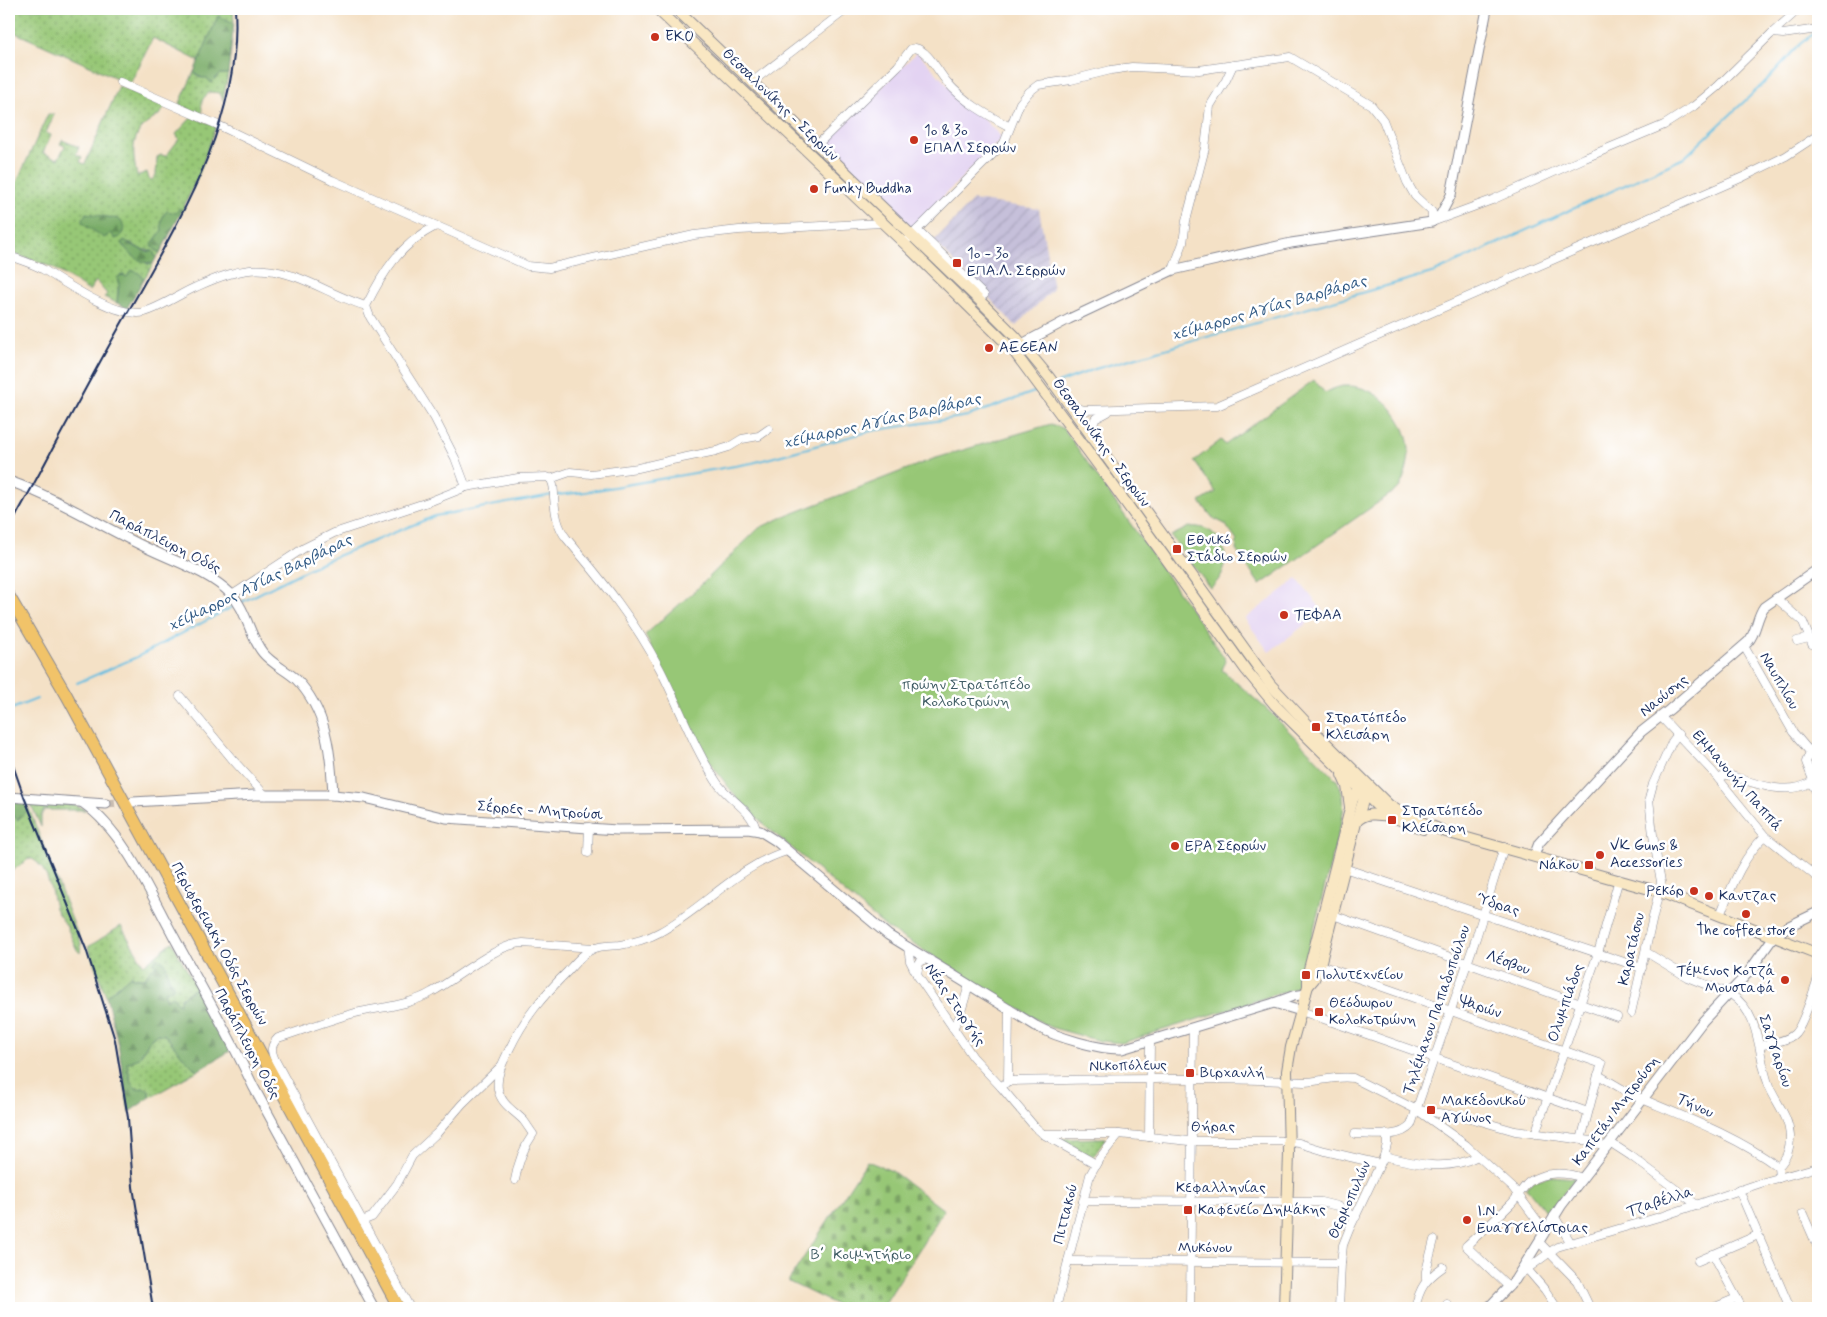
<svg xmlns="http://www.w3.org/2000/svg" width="1827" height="1317" font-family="Mynerve,sans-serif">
<defs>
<pattern id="industrial-furrows" width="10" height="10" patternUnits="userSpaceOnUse" patternTransform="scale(1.25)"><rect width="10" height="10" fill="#c6c0da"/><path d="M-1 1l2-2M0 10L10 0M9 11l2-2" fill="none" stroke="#aaa5be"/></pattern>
<pattern id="grass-dots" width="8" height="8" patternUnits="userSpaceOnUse" patternTransform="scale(1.25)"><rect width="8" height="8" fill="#97c776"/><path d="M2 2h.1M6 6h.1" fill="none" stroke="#7aa264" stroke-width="1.8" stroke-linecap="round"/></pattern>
<pattern id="forest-firs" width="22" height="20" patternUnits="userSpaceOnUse" patternTransform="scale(1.25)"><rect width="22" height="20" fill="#79ac67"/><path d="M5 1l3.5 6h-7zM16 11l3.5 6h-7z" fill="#628c58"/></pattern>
<pattern id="cemetery-stones" width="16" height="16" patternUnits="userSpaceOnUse" patternTransform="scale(1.25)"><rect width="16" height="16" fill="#97c776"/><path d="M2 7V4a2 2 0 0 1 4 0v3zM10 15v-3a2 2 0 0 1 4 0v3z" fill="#7aa264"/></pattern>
</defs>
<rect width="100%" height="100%" fill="#fff"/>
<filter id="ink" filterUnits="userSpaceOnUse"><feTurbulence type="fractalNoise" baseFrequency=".02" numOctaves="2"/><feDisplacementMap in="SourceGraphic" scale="10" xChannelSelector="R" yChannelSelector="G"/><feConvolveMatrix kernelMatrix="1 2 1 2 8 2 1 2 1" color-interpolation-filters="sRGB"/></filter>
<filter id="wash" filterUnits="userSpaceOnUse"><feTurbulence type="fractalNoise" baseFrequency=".0096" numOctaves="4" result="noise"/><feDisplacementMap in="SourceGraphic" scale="20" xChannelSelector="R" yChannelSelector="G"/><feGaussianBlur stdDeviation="1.12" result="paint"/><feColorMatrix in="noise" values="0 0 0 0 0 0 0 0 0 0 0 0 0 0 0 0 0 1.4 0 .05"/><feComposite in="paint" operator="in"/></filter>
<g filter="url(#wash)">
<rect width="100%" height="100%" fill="#f4e1c6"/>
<!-- built -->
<g fill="#e3d3f2">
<path d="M917 52 968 107 983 118 1002 138 911 228 827 142Z"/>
<path d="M1297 579 1323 611 1269 652 1245 619Z"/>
</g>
<!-- industrial -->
<path fill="url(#industrial-furrows)" d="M973 200 1039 209 1053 289 1016 326 934 241Z"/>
<!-- grass -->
<g fill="url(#grass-dots)" stroke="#597b6a">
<path d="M9 9H185L189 13H197L202 9H233L234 23 218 16 199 61 153 38 130 84 9 30Z"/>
<path d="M194 72 201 78 220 74H228L223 100 220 93 210 92C199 101 202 102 202 114L179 105Z"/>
<path d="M119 86 165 106C162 114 156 117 149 122 129 135 133 156 137 176L147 172 149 179 152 180 156 175 157 157 161 155 166 156 179 139 176 134 192 117 216 126 199 174 182 211 180 208 154 241 156 251 160 253 156 258 153 251 140 249 129 242 147 264H153L144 279 143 277H127L118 289 117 303 104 297 107 294 96 281 89 291 52 267 9 252V199L48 114 54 115 46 133 51 135 43 153 58 159 65 146 60 144 62 140 79 147 76 154 82 157 80 162 85 164Z"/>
<path d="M30 802 75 805 86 810H44L41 816V827Z"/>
<path d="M29 809 81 943 80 953 77 950C73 942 70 933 66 925 63 920 57 914 55 908 51 892 48 865 30 858L9 873V815L11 814 18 820Z"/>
<path d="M121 926 144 965 172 942 196 987 181 998 179 1004 167 1000 164 993 173 984 168 976 167 969 156 966 147 974 146 978H132L131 975 106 996 88 947Z"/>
<path d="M157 1034 165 1035 186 1060 197 1071 149 1098V1090L144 1088 137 1089 131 1083 127 1063 139 1058 149 1041Z"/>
<path d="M1106 1138 1093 1157 1061 1139Z"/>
</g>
<!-- forest -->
<g fill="url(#forest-firs)" stroke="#4a6e62">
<path d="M218 16 234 23 228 74H220L211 83 207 78H202L194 72Z"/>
<path d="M180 208 182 211 160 253 151 246 162 230C160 222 162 216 167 211L176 213Z"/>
<path d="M86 213 118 219 122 222 124 229 120 237 115 239 111 233 104 238C97 232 87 228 82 221Z"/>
<path d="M124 240C134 245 142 253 153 251L156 258 153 264C139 262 129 255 122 243Z"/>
<path d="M131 270 139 273 144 279 127 308 117 303 119 285 117 279 119 276 123 275 127 277Z"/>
<path d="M9 801 23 802 29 809 18 820 11 814H9Z"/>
<path d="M156 958 165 962 168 976 173 984V988L164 993 167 1000 171 996 175 998 176 1002 179 1004 181 998 196 987 216 1021 230 1051 197 1071 186 1060 165 1035 157 1034 149 1041 139 1058 127 1063 131 1083 137 1089 144 1088 149 1090V1098L129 1112 118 1043 106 996 131 975 132 978H145L150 970 156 966 154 962Z"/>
</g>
<!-- cemetery -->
<path fill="url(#cemetery-stones)" stroke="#597b6a" d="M867 1161 892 1171 944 1210 882 1308H843L789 1282V1280Z"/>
<!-- park -->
<g fill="#97c776" stroke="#597b6a">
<path d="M1314 380 1325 393C1332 389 1339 386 1347 386 1379 385 1408 420 1409 450 1409 463 1405 477 1399 488L1260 585 1236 550 1237 541 1225 524 1213 518 1200 502 1216 492 1194 461 1221 440 1225 445Z"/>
<path d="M1051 424 1064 429 1226 660 1222 670 1271 713 1336 779C1344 792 1345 804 1342 819L1299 987 1122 1043 1100 1041 1050 1027 1044 1024 887 928 768 828 737 798 711 764 645 635 699 587 759 528 781 518 933 459Z"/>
<path d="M1189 527C1225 523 1238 568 1210 588L1171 536Z"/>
<path d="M1551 1176 1575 1178 1550 1211 1546 1212 1526 1187 1533 1181Z"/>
</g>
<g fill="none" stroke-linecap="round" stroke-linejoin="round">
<!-- stream -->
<g stroke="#63bee1" stroke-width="2">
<path d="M1058 383 1095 369 1435 272 1684 158 1764 83 1800 44 1816 32"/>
<path d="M557 495 585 492 752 463 871 431 968 416 1037 391"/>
<path d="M242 602 320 563 435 516 552 495"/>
<path d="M77 683 137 657 236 605"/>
<path d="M9 710 37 699"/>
</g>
</g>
</g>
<g filter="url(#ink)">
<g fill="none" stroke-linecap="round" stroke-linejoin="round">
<!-- tertiary-tunnel -->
<path stroke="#c9bdb1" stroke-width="9" stroke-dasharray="9 4.5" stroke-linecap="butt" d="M106 804 130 802"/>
<!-- minor casing -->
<g stroke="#888892" stroke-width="9">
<g id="minor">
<path d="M1772 33 1799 9"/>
<path d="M120 82 218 125 332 180 501 254 528 266 549 268 694 235 739 230 883 223"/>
<path d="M752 82 847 9"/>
<path d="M817 145 898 66 911 49 915 48C928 50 938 72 947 82 964 102 986 114 1010 127"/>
<path d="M917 230 984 295"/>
<path d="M904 243 1004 143 1020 103 1029 92 1038 85 1071 80 1111 70 1132 67 1199 70 1290 57 1371 105 1383 120 1407 182 1415 196 1432 212V222L1492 200 1585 158 1664 125 1694 106 1717 87 1772 33 1783 34 1818 29"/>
<path d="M9 256C20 260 34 264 44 270 69 285 107 312 137 313 151 314 181 293 196 287 216 278 243 267 266 270 301 273 332 296 366 306L370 317 434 417 455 458 466 487"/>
<path d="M1173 270 1183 243 1186 221 1205 148 1210 106 1226 80 1233 65"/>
<path d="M366 306C383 272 400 244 436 226"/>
<path d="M1070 406 1085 410 1217 406 1743 177 1786 156 1818 135"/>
<path d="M1090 436 1095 419 1108 412"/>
<path d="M550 479 570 472 591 474 638 468 672 460 716 451 729 447 742 439 759 436 769 429"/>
<path d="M232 595 304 548 334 533 431 501 466 487 518 478 547 477C550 478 551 478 552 482 554 486 554 492 554 497 555 512 557 527 567 539 602 580 635 621 660 669 679 706 693 746 716 781 727 799 753 810 756 830"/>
<path d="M1776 598 1803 622 1812 644"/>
<path d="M1797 641 1809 638"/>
<path d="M1744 646 1793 732 1810 752"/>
<path d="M180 696 233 760 265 795"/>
<path d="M1661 717 1712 771 1765 836 1818 878"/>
<path d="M1818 778 1814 779 1811 783 1818 794"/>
<path d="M1719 779 1725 775H1729C1754 783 1787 797 1811 782"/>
<path d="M1813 780 1806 762 1810 752 1818 742"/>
<path d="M588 853 589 827"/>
<path d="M1344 868 1642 968"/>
<path d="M1333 915 1617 1017"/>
<path d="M1720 915C1732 886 1742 858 1765 836"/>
<path d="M908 947 910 961 917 975 973 1057 1001 1087 1034 1126 1043 1134 1096 1164"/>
<path d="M1646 952 1687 977 1732 995C1762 1016 1757 1055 1769 1086 1776 1103 1789 1116 1790 1136 1790 1149 1787 1158 1778 1167L1779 1178"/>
<path d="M1320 965 1602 1064 1598 1075 1581 1140"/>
<path d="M917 975 919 963 925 959 930 960"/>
<path d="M1301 1011 1588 1112"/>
<path d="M1631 1013 1661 882 1653 835 1649 799 1653 784 1672 742 1678 734"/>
<path d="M953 1028 959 1018 969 985"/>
<path d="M1760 1046C1770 1043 1785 1042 1793 1035 1802 1029 1814 989 1818 978"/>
<path d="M1598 1075C1611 1082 1623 1090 1635 1096 1682 1116 1737 1136 1778 1167"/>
<path d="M1008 1081 1009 1009"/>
<path d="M1001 1087 1008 1081C1106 1079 1205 1077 1304 1082 1320 1082 1336 1075 1353 1078L1417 1110 1466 1145 1513 1188 1545 1231"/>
<path d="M1419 1110 1470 1118 1515 1131 1592 1141 1607 1147"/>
<path d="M1043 1134H1119L1190 1141H1283L1299 1143 1325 1151 1380 1164"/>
<path d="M1355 1134C1372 1134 1400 1139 1411 1125L1476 938 1504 847"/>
<path d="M1535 1134 1598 953 1619 879"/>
<path d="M1149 1137 1150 1041"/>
<path d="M1611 1143 1631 1156 1697 1205"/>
<path d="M1384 1156C1416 1164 1448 1172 1478 1156"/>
<path d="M515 1180C518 1163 523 1148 533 1134 530 1130 527 1125 524 1121 515 1111 501 1105 498 1089 496 1075 503 1062 509 1050 525 1017 542 997 568 971 575 963 583 953 593 949 601 945 612 946 620 945 632 943 649 938 660 932 704 908 738 866 787 851"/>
<path d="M1739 1190 1790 1308"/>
<path d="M1083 1201 1321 1202 1337 1206 1356 1217"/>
<path d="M1803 1214 1818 1248"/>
<path d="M1554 1216 1571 1243"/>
<path d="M362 1221 372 1217 397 1184 412 1156 438 1132 462 1104 501 1066"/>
<path d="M1539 1242 1577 1281 1590 1308"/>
<path d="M1713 1254 1742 1308"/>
<path d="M1068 1261 1341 1263"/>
<path d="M1698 1261 1758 1235"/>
<path d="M1527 1269 1545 1290 1557 1308"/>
<path d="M1519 1275 1557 1247 1666 1215 1764 1182 1818 1167"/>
<path d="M1426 1279V1271L1434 1240"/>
<path d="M1509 1287 1466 1246C1480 1233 1495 1220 1509 1206 1517 1199 1521 1189 1529 1182 1543 1171 1567 1172 1582 1178"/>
<path d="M410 1308 275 1060C271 1051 270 1046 278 1038 303 1030 329 1020 355 1013 380 1007 409 1006 432 992 456 979 496 944 523 943L594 948"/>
<path d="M1056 1308 1090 1175 1099 1159 1119 1134"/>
<path d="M1190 1308 1193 1028"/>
<path d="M1339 1308 1341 1263 1343 1245 1349 1230 1384 1156 1387 1144V1134"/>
<path d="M1415 1308C1420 1287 1425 1280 1443 1267"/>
<path d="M1446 1308 1447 1304"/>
<path d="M1713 1308 1737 1298"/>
</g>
</g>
<!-- tertiary casing -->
<g stroke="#888892" stroke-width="11">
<g id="tertiary">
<path d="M1022 344 1069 319 1173 270 1291 243 1432 222 1441 214 1451 195 1487 9"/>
<path d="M9 481C57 498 99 525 145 547 173 561 208 571 231 594 247 610 249 636 263 653 272 664 286 670 296 679 327 711 331 753 333 795"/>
<path d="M9 797 106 804"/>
<path d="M133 802 255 795H333L364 798 446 818 617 830 748 829 760 831 776 841 888 935 1036 1026C1056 1037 1099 1050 1122 1049L1274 1003 1301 1011"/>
<path d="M83 803C124 832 149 891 173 935 200 985 229 1034 253 1086L374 1308"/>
<path d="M1534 856 1539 843 1641 732 1669 710 1748 642C1757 632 1756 618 1764 607L1818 569"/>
<path d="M1274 1003 1293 996 1306 994"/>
<path d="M1488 1308 1515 1280 1561 1206 1703 1021 1748 973 1775 935 1789 926 1818 912"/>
</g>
</g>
<!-- secondary casing -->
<g stroke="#888892" stroke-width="12">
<g id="secondary">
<path d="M657 9 904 243 1012 349 1113 485 1246 670 1275 705 1375 804 1390 816 1423 829"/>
<path d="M676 9 979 300 1016 337 1049 377 1270 684 1316 733 1389 805 1403 814 1446 832 1660 892 1818 954"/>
<path d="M1342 775 1347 786 1350 807"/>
<path d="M1356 822C1364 812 1377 814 1389 816"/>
<path d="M1308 986 1314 979 1320 965 1356 823 1365 795 1369 790"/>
<path d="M1284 1308 1289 1153 1287 1071 1291 1047 1308 986V973L1348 817 1353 799 1362 785"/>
</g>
</g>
<!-- primary casing -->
<g stroke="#888892" stroke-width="13">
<path id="primary" d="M9 596 67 696 399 1308"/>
</g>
<!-- minor -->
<use href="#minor" stroke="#fff" stroke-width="8"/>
<!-- tertiary -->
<use href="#tertiary" stroke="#fff" stroke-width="9"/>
<!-- secondary -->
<use href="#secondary" stroke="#f9e7c3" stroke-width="10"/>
<!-- primary -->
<use href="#primary" stroke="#f1c369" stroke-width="11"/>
<!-- rail -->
<g stroke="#1b2f5e" stroke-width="2">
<path d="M9 532C13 520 20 509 26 498 35 482 44 465 53 448 78 403 102 357 128 312 180 219 242 119 235 9"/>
<path d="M9 754 24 797 86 949 115 1040 128 1118 133 1187 153 1308"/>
</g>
</g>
</g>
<!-- markers -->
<g fill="#c8321e" stroke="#fff" stroke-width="2">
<circle cx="655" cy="37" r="5"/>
<circle cx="914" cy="140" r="5"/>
<circle cx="814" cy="189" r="5"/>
<rect x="952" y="258" width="10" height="10" rx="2.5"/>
<circle cx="989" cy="348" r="5"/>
<rect x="1172" y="544" width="10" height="10" rx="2.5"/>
<circle cx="1284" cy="615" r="5"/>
<rect x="1311" y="722" width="10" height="10" rx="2.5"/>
<rect x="1387" y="815" width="10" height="10" rx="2.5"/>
<circle cx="1175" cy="846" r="5"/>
<circle cx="1600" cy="855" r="5"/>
<rect x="1584" y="860" width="10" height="10" rx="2.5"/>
<circle cx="1694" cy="891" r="5"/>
<circle cx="1709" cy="896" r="5"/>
<circle cx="1746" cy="914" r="5"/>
<rect x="1301" y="970" width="10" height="10" rx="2.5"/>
<circle cx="1785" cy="980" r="5"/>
<rect x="1314" y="1007" width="10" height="10" rx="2.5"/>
<rect x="1185" y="1068" width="10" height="10" rx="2.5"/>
<rect x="1426" y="1105" width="10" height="10" rx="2.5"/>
<rect x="1183" y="1205" width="10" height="10" rx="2.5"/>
<circle cx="1467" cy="1220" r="5"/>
</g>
<g text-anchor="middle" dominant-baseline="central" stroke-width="5" stroke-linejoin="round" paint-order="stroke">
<!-- poi labels -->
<g font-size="15" fill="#1b2f5e" stroke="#fff" text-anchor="start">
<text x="665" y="37">EKO</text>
<text x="924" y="131">1ο &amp; 3ο<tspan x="924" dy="17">ΕΠΑΛ Σερρών</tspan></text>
<text x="824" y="189">Funky Buddha</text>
<text x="967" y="254">1ο - 3ο<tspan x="967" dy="17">ΕΠΑ.Λ. Σερρών</tspan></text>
<text x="999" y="348">AEGEAN</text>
<text x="1187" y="540">Εθνικό<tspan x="1187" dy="17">Στάδιο Σερρών</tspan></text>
<text x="1294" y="615">ΤΕΦΑΑ</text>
<text x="1326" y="718">Στρατόπεδο<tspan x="1326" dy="17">Κλεισάρη</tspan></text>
<text x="1402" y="811">Στρατόπεδο<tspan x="1402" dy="17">Κλείσαρη</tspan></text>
<text x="1185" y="846">ΕΡΑ Σερρών</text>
<text x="1610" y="846">VK Guns &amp;<tspan x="1610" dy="17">Accessories</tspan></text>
<text x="1579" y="865" text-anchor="end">Νάκου</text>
<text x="1684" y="891" text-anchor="end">Ρεκόρ</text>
<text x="1719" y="896">Καντζας</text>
<text x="1746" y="931" text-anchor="middle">The coffee store</text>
<text x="1775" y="971" text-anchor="end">Τέμενος Κοτζά<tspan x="1775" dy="17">Μουσταφά</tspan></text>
<text x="1316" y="975">Πολυτεχνείου</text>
<text x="1329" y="1003">Θεόδωρου<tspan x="1329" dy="17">Κολοκοτρώνη</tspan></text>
<text x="1200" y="1073">Βιρχανλή</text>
<text x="1441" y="1101">Μακεδονικού<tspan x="1441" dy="17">Αγώνος</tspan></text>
<text x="1198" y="1210">Καφενείο Δημάκης</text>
<text x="1477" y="1211">Ι.Ν.<tspan x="1477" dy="17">Ευαγγελίστριας</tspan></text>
</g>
<!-- street labels -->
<g font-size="15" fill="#1b2f5e" stroke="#fff">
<text transform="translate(780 105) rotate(44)">Θεσσαλονίκης - Σερρών</text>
<text transform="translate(1101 443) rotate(54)">Θεσσαλονίκης - Σερρών</text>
<text transform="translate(165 542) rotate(27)">Παράπλευρη Οδός</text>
<text transform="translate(1779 681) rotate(60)">Ναυπλίου</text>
<text transform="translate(1664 696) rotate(-39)">Ναούσης</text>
<text transform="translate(1737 781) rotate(49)">Εμμανουήλ Παππά</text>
<text transform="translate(540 811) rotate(4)">Σέρρες - Μητρούσι</text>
<text transform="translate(1498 905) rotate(18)">Ύδρας</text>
<text transform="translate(219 944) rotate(61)">Περιφερειακή Οδός Σερρών</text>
<text transform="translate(1632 949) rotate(-77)">Καρατάσου</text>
<text transform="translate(1508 963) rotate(20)">Λέσβου</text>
<text transform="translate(1566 1003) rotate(-71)">Ολυμπιάδος</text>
<text transform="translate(955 1005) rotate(56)">Νέας Στοργής</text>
<text transform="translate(1480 1007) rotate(19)">Ψαρών</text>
<text transform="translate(1437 1010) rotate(-71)">Τηλέμαχου Παπαδοπούλου</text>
<text transform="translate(247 1044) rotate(62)">Παράπλευρη Οδός</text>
<text transform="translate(1775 1051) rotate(71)">Σαγγαρίου</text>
<text transform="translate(1128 1066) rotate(-1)">Νικοπόλεως</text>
<text transform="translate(1695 1106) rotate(25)">Τήνου</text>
<text transform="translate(1616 1111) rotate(-53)">Καπετάν Μητρούση</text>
<text x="1213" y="1127">Θήρας</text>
<text x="1221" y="1188">Κεφαλληνίας</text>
<text transform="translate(1350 1200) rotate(-66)">Θερμοπυλών</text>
<text transform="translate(1660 1202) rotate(-18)">Τζαβέλλα</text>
<text transform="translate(1066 1214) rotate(-76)">Πιττακού</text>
<text x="1205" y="1248">Μυκόνου</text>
</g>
<!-- park labels -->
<g font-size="15" fill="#405d65" stroke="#fff">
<text x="966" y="685">πρώην Στρατόπεδο<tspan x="966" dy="17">Κολοκοτρώνη</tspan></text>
<text x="861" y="1255">Β΄ Κοιμητήριο</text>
</g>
<!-- water labels -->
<g font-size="16" font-style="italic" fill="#315a85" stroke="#fff">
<text transform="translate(1269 308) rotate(-16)">χείμαρρος Αγίας Βαρβάρας</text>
<text transform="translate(882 421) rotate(-13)">χείμαρρος Αγίας Βαρβάρας</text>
<text transform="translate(260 583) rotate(-26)">χείμαρρος Αγίας Βαρβάρας</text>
</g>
</g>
<!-- margin -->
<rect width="1827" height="1317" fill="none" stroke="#fff" stroke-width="30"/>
</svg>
